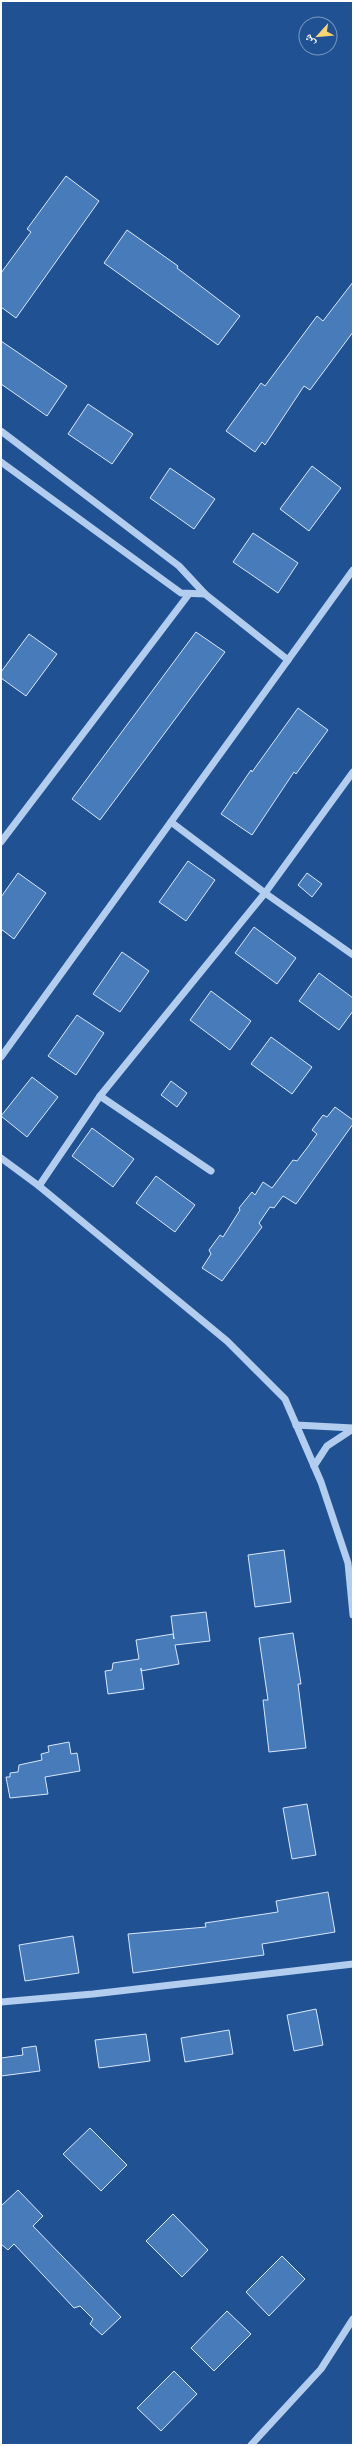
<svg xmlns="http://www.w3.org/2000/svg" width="354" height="2446" font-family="Helvetica,'Noto Naskh Arabic',sans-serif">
<rect width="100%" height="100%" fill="#205293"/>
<!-- building -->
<g fill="#487bb9" stroke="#d8e7fa">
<path d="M66 176 99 201 16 318 1 307V273L31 232 27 229Z"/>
<path d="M127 230 178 266 177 268 240 316 218 345 104 263Z"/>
<path d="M353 282V332L310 390 304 386 265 445 262 442 255 452 226 431 261 383 265 386 317 316 323 321Z"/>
<path d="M1 341 67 386 47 416 1 384Z"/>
<path d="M88 404 133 434 112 464 68 434Z"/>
<path d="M312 466 341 488 309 531 280 509Z"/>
<path d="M170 468 215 499 194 529 150 498Z"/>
<path d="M253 533 298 563 278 593 233 562Z"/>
<path d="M196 632 225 652 100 820 72 799Z"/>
<path d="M29 634 57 654 26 696 1 678V672Z"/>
<path d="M298 708 328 730 296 774 294 772 252 835 221 814 251 770 252 772Z"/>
<path d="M188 861 215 880 186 921 159 902Z"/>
<path d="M18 873 46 893 14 939 1 929V897Z"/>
<path d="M307 873 322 884 312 897 298 885Z"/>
<path d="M254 927 296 958 277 984 235 953Z"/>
<path d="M122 952 149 971 120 1012 93 994Z"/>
<path d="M319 973 353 998V1011L339 1030 299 1001Z"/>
<path d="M211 991 251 1021 230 1050 190 1020Z"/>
<path d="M77 1015 104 1033 76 1075 48 1056Z"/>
<path d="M271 1037 312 1067 292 1094 251 1064Z"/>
<path d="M32 1077 58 1097 27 1137 1 1116Z"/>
<path d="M171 1081 187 1093 177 1107 161 1095Z"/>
<path d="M335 1107 353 1120V1124L296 1204 283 1196 274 1208 270 1207 259 1223 262 1227 222 1281 202 1268 211 1254 209 1250 220 1235 223 1237 240 1210 239 1208 252 1192 255 1195 263 1182 272 1188 293 1160 297 1161 307 1148 317 1134 312 1130 323 1115 327 1117Z"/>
<path d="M92 1128 134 1159 113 1187 72 1156Z"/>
<path d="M156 1176 195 1205 175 1232 136 1203Z"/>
<path d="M284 1550 291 1602 255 1607 248 1555Z"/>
<path d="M206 1612 210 1641 175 1645 179 1664 141 1671V1668L144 1689 108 1694 105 1671 112 1670 113 1663 139 1659 136 1640 173 1634 174 1639 171 1616Z"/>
<path d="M293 1633 301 1684H298L306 1748 269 1752 263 1700H268L259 1638Z"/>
<path d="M69 1742 71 1754 77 1753 80 1771 45 1777 48 1794 10 1798 6 1777H10V1773L18 1772 19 1765 42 1760 41 1754 49 1752 48 1746Z"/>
<path d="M307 1804 316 1855 292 1859 283 1808Z"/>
<path d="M328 1892 335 1932 262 1944 264 1955 133 1973 128 1934 206 1927 205 1923 278 1912 276 1901Z"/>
<path d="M73 1936 79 1973 25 1981 19 1945Z"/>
<path d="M316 2009 323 2045 294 2051 287 2015Z"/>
<path d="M229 2030 233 2054 185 2062 181 2038Z"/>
<path d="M146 2034 150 2061 99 2068 95 2040Z"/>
<path d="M36 2046 40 2071 1 2076V2058L23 2055 22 2048Z"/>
<path d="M90 2128 127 2165 101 2191 63 2154Z"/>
<path d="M18 2190 43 2216 33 2226 121 2317 102 2335 90 2324 93 2319 80 2306 74 2308 14 2244 8 2250 1 2244V2206Z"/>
<path d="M173 2214 208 2250 182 2277 146 2241Z"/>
<path d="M282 2256 305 2279 269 2316 246 2292Z"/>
<path d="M227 2311 251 2334 214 2371 191 2348Z"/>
<path d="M174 2371 197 2394 161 2431 137 2408Z"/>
</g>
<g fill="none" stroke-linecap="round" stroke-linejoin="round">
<!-- minor -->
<g stroke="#b2cdee" stroke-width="7">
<path d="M1 431 179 566 205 594 288 660"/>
<path d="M1 462 181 593 205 594"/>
<path d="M171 822 265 893 353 772"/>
<path d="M1 842 189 594"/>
<path d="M1 1057 353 570"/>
<path d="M1 1158 39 1186 227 1341 285 1399 321 1482 348 1563 353 1615"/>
<path d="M211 1171 100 1096 265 893 353 955"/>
<path d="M39 1186 100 1096"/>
<path d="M296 1425 353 1428"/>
<path d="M314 1466 327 1446 353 1429"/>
<path d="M1 2002 93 1994 353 1964"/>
<path d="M251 2445 321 2369 353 2319"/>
</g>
</g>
<!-- border -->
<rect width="354" height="2446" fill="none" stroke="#ffffff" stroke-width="4"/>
<!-- north arrow -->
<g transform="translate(318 36) rotate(243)"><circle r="19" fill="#205293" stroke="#7997be"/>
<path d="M0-3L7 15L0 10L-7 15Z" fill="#fbd472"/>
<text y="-6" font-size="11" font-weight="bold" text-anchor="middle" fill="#ffffff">ش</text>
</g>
</svg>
